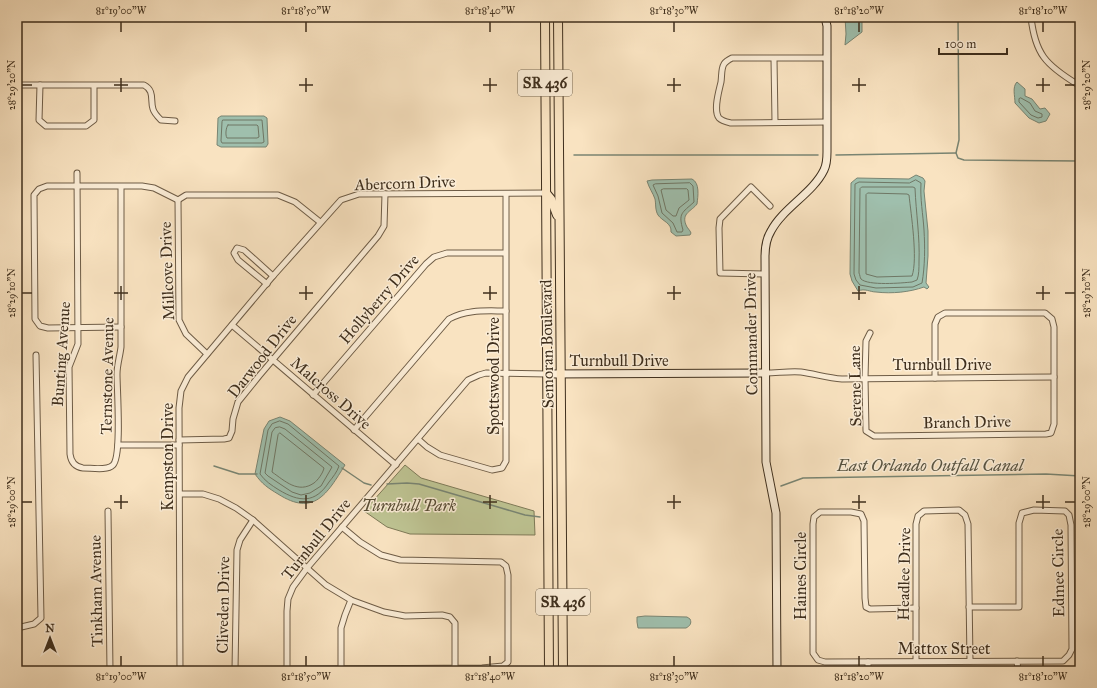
<svg xmlns="http://www.w3.org/2000/svg" width="1097" height="688" font-family="'IM FELL Great Primer',serif">
<rect width="100%" height="100%" fill="#f9e3c1"/>
<filter id="stains"><feTurbulence type="fractalNoise" baseFrequency=".005" numOctaves="4"/><feColorMatrix values="0 0 0 0 .2 0 0 0 0 .09 0 0 0 0 .02 0 0 0 .5 -.17"/></filter>
<radialGradient id="worn" r=".72"><stop offset=".6" stop-color="#630" stop-opacity="0"/><stop offset="1" stop-color="#630" stop-opacity=".3"/></radialGradient>
<!-- green -->
<path fill="#bec493" stroke="#7e7a58" d="M405 465 421 478 534 511 535 535 410 534 387 527 364 511Z"/>
<!-- water -->
<g fill="#9fbfad" stroke="#798573">
<path d="M845 17H862V32L845 45 846 34Z"/>
<path d="M1017 82 1025 89V96L1032 99 1040 109 1045 108 1050 114 1046 121 1039 123 1029 118 1015 103C1015 96 1012 87 1017 82Z"/>
<path d="M221 116H264L267 118 268 144 266 147H221L217 145 218 118Z"/>
<path d="M916 175 923 178 925 181 924 191 928 231V256L926 283 929 287 927 289 924 287C910 292 892 294 876 292 870 292 865 288 858 291L852 281 850 274 851 183 857 178 909 179Z"/>
<path d="M692 179C700 183 698 196 697 204 692 211 681 213 686 225 687 228 690 230 691 233L690 235 676 236 671 232C672 223 662 221 658 215 655 210 656 204 655 199 653 193 649 188 647 181L652 180Z"/>
<path d="M280 417 290 421 345 465C327 494 314 517 278 494 268 488 262 484 255 474L264 429 269 421Z"/>
<path d="M645 616 687 617 690 619C692 623 690 626 686 628H638L637 622V617Z"/>
</g>
<g fill="none" stroke-linecap="round" stroke-linejoin="round">
<!-- shore -->
<g stroke="#6f7765" stroke-width="1">
<path d="M1021 98 1030 103 1035 111 1042 114V117L1038 118 1031 115 1019 102V99Z"/>
<path d="M223 120H262L264 142 262 143H222L221 141 222 122Z"/>
<path d="M228 125H257L258 126 259 137 257 138H227C225 135 226 127 228 125Z"/>
<path d="M916 180 921 183C920 199 923 214 924 230 925 247 925 266 922 283L913 287 876 288 860 285 856 280 854 274 855 184 859 182 909 183Z"/>
<path d="M690 183 693 186 694 202C682 213 678 213 683 230L682 232H677L673 223 662 213 658 196 653 185 655 184Z"/>
<path d="M862 187H913L915 188C916 213 920 237 919 262 919 268 919 275 917 280L912 282C902 283 868 286 861 279 860 278 860 275 859 273L860 189Z"/>
<path d="M687 189 688 190 689 200 679 208 676 216H673L666 210 661 190 663 189Z"/>
<path d="M868 193 907 194 909 195C911 214 918 259 912 276L877 277 866 274V195Z"/>
<path d="M280 421 288 424 339 466C337 472 333 477 329 482 315 504 299 502 279 490 271 485 265 481 260 474L268 430 272 424Z"/>
<path d="M280 427 285 429 332 467 321 486 310 493 301 495 292 492 268 476 265 473 272 432 275 428Z"/>
<path d="M280 433 324 468C323 473 318 480 314 483 298 494 285 481 272 472L278 435Z"/>
</g>
<!-- stream -->
<g stroke="#798573" stroke-width="1.5">
<path d="M958 17 959 140 956 153 958 158 964 160 1080 161"/>
<path d="M574 155H818"/>
<path d="M836 155 956 153"/>
<path d="M214 466 239 474H257"/>
<path d="M342 468 364 483 371 485"/>
<path d="M387 484 407 483 419 484 525 515 540 517"/>
<path d="M781 486 803 478 1046 474 1080 476"/>
</g>
<!-- street casing -->
<g stroke="#6e5c46" stroke-width="7">
<g id="street">
<path d="M1031 17C1035 54 1046 65 1077 84H1080"/>
<path d="M826 58H732C728 60 726 61 724 64 721 69 722 75 721 82 719 91 713 110 719 118 722 121 727 122 731 123L827 122"/>
<path d="M774 59 775 122"/>
<path d="M17 85H144C155 91 150 100 153 109 154 113 158 117 161 120L175 121"/>
<path d="M40 85 39 120 46 126H86L94 120V86"/>
<path d="M77 173 78 344 69 367 70 454C71 462 75 467 83 468 92 468 107 471 113 465 122 456 117 390 117 374 117 365 120 356 121 347V187"/>
<path d="M178 200 179 320 186 334 207 354"/>
<path d="M178 200 186 195H278L295 202 320 222"/>
<path d="M765 274 720 273 719 228 720 219 751 187 770 206"/>
<path d="M267 284 238 260 234 253 237 248 244 250 273 276"/>
<path d="M232 325 396 465"/>
<path d="M121 327 48 328 40 326 35 319 34 195 39 189 47 186H142L154 188 178 200"/>
<path d="M870 333 866 341 865 378 866 431 874 436H881L1046 434 1051 433 1054 424V327L1052 319 1045 313H945L938 317 935 324V378"/>
<path d="M766 373C777 373 790 371 801 372 815 374 828 378 842 379L1054 377"/>
<path d="M313 395 426 264 434 257 447 253H505"/>
<path d="M354 430 449 319C467 309 486 311 506 311"/>
<path d="M418 439 427 447 440 455 492 470 502 468 506 461V194"/>
<path d="M179 440 224 439 229 438 232 431 233 419 238 402 259 376 378 236 384 226 385 194"/>
<path d="M118 445H179"/>
<path d="M180 494H203L219 499 236 508 253 520 326 585 351 600 384 612 405 616 442 615 450 617 455 623V668"/>
<path d="M108 511 110 671"/>
<path d="M916 608 870 609 866 607 865 598 864 521 861 514 851 512H820L814 517 813 524V653L818 660 825 662 1063 661 1069 655 1072 649 1071 525 1069 515 1065 511 1034 510 1022 513 1019 523V607H969"/>
<path d="M17 628 34 624 41 618 36 355"/>
<path d="M916 661V524L918 516 924 511 959 510 965 515 968 524 970 661"/>
<path d="M1017 661 1018 671"/>
<path d="M868 662V671"/>
<path d="M341 669V628L345 615 351 600"/>
<path d="M180 670 482 668 503 666 508 662V575L506 566 501 562 400 560 381 555 360 542 342 527"/>
<path d="M235 670 237 550 240 540 253 520"/>
<path d="M180 671 179 408 181 391 188 377 273 276 341 200 359 194 546 193"/>
<path d="M287 671V611L288 599 293 587 307 568 468 380 479 375 486 373 547 374"/>
</g>
</g>
<!-- secondary casing -->
<g stroke="#3f2f1d" stroke-width="9">
<g id="secondary">
<path d="M547 374 766 373"/>
<path d="M777 671 776 513 766 462 765 257C765 248 766 239 771 231 783 208 813 193 824 170 827 164 827 158 827 152V26L825 17"/>
</g>
</g>
<!-- primary casing -->
<g stroke="#3f2f1d" stroke-width="10">
<g id="primary">
<path d="M545 17 549 671"/>
<path d="M558 17 563 671"/>
<path d="M546 193 551 199 557 215"/>
</g>
</g>
<!-- street -->
<use href="#street" stroke="#fbedd7" stroke-width="5"/>
<!-- secondary -->
<use href="#secondary" stroke="#fbedd7" stroke-width="7"/>
<!-- primary -->
<use href="#primary" stroke="#f9e3c1" stroke-width="8"/>
</g>
<!-- ticks -->
<path fill="none" stroke="#3f2f1d" stroke-width="1.5" d="M121 22V32M306 22V32M490 22V32M674 22V32M859 22V32M1043 22V32M121 78V92M306 78V92M490 78V92M674 78V92M859 78V92M1043 78V92M22 85H32M114 85H128M299 85H313M483 85H497M667 85H681M852 85H866M1036 85H1050M1065 85H1075M121 286V300M306 286V300M490 286V300M674 286V300M859 286V300M1043 286V300M22 293H32M114 293H128M299 293H313M483 293H497M667 293H681M852 293H866M1036 293H1050M1065 293H1075M121 495V509M306 495V509M490 495V509M674 495V509M859 495V509M1043 495V509M22 502H32M114 502H128M299 502H313M483 502H497M667 502H681M852 502H866M1036 502H1050M1065 502H1075M121 656V666M306 656V666M490 656V666M674 656V666M859 656V666M1043 656V666"/>
<g text-anchor="middle" dominant-baseline="central" stroke-width="3" stroke-linejoin="round" paint-order="stroke">
<!-- shield labels -->
<g fill="#fbedd7" stroke="#776855" stroke-width="1">
<rect x="518" y="70" width="54" height="26" rx="3"/>
<rect x="536" y="589" width="54" height="26" rx="3"/>
</g>
<g font-size="15" font-weight="bold" fill="#3f2f1d">
<text x="545" y="83">SR 436</text>
<text x="563" y="602">SR 436</text>
</g>
<!-- street labels -->
<g font-size="16" fill="#3f2f1d" stroke="#fbedd7">
<text transform="translate(405 183) rotate(-2)">Abercorn Drive</text>
<text transform="translate(167 271) rotate(-92)">Millcove Drive</text>
<text transform="translate(379 299) rotate(-49)">Hollyberry Drive</text>
<text transform="translate(751 334) rotate(-91)">Commander Drive</text>
<text transform="translate(547 344) rotate(-91)">Semoran Boulevard</text>
<text transform="translate(61 354) rotate(-86)">Bunting Avenue</text>
<text transform="translate(262 356) rotate(-52)">Darwood Drive</text>
<text x="619" y="360">Turnbull Drive</text>
<text x="942" y="364">Turnbull Drive</text>
<text transform="translate(107 376) rotate(-89)">Ternstone Avenue</text>
<text transform="translate(493 376) rotate(-90)">Spottswood Drive</text>
<text transform="translate(855 386) rotate(-91)">Serene Lane</text>
<text transform="translate(331 393) rotate(41)">Malcross Drive</text>
<text transform="translate(967 422) rotate(-1)">Branch Drive</text>
<text transform="translate(167 457) rotate(-90)">Kempston Drive</text>
<text transform="translate(316 539) rotate(-51)">Turnbull Drive</text>
<text transform="translate(1058 573) rotate(-91)">Edmee Circle</text>
<text transform="translate(904 574) rotate(-89)">Headlee Drive</text>
<text transform="translate(800 576) rotate(-90)">Haines Circle</text>
<text transform="translate(96 591) rotate(-91)">Tinkham Avenue</text>
<text transform="translate(223 605) rotate(-89)">Cliveden Drive</text>
<text x="944" y="648">Mattox Street</text>
</g>
<!-- park labels -->
<g font-size="16" font-style="italic" fill="#584d35" stroke="#fbedd7">
<text x="409" y="505">Turnbull Park</text>
</g>
<!-- water labels -->
<g font-size="17" font-style="italic" fill="#575341" stroke="#fbedd7">
<text x="930" y="465">East Orlando Outfall Canal</text>
</g>
</g>
<!-- margin -->
<rect width="1097" height="688" fill="none" stroke="#f9e3c1" stroke-width="44"/>
<!-- north arrow -->
<g transform="translate(50 638)" stroke="#fbedd7" stroke-width="3" paint-order="stroke">
<path d="M0-3L7 15L0 10L-7 15Z" fill="#3f2f1d"/>
<text y="-6" font-size="11" font-weight="bold" text-anchor="middle" fill="#3f2f1d">N</text>
</g>
<!-- scale -->
<path d="M939 48v6h68v-6" fill="none" stroke="#3f2f1d" stroke-width="2"/>
<text x="945" y="48" font-size="12" fill="#3f2f1d" stroke="#fbedd7" stroke-width="3" paint-order="stroke">100 m</text>
<rect x="22" y="22" width="1053" height="644" fill="none" stroke="#3f2f1d" stroke-width="1.5"/>
<g font-size="10" text-anchor="middle" fill="#3f2f1d">
<text x="121" y="14">81°19'00"W</text>
<text x="306" y="14">81°18'50"W</text>
<text x="490" y="14">81°18'40"W</text>
<text x="674" y="14">81°18'30"W</text>
<text x="859" y="14">81°18'20"W</text>
<text x="1043" y="14">81°18'10"W</text>
<text transform="translate(11 85) rotate(-90)" y="4">28°29'20"N</text>
<text transform="translate(1086 85) rotate(-90)" y="4">28°29'20"N</text>
<text transform="translate(11 293) rotate(-90)" y="4">28°29'10"N</text>
<text transform="translate(1086 293) rotate(-90)" y="4">28°29'10"N</text>
<text transform="translate(11 502) rotate(-90)" y="4">28°29'00"N</text>
<text transform="translate(1086 502) rotate(-90)" y="4">28°29'00"N</text>
<text x="121" y="680">81°19'00"W</text>
<text x="306" y="680">81°18'50"W</text>
<text x="490" y="680">81°18'40"W</text>
<text x="674" y="680">81°18'30"W</text>
<text x="859" y="680">81°18'20"W</text>
<text x="1043" y="680">81°18'10"W</text>
</g>
<rect width="100%" height="100%" filter="url(#stains)"/>
<rect width="100%" height="100%" fill="url(#worn)"/>
</svg>
